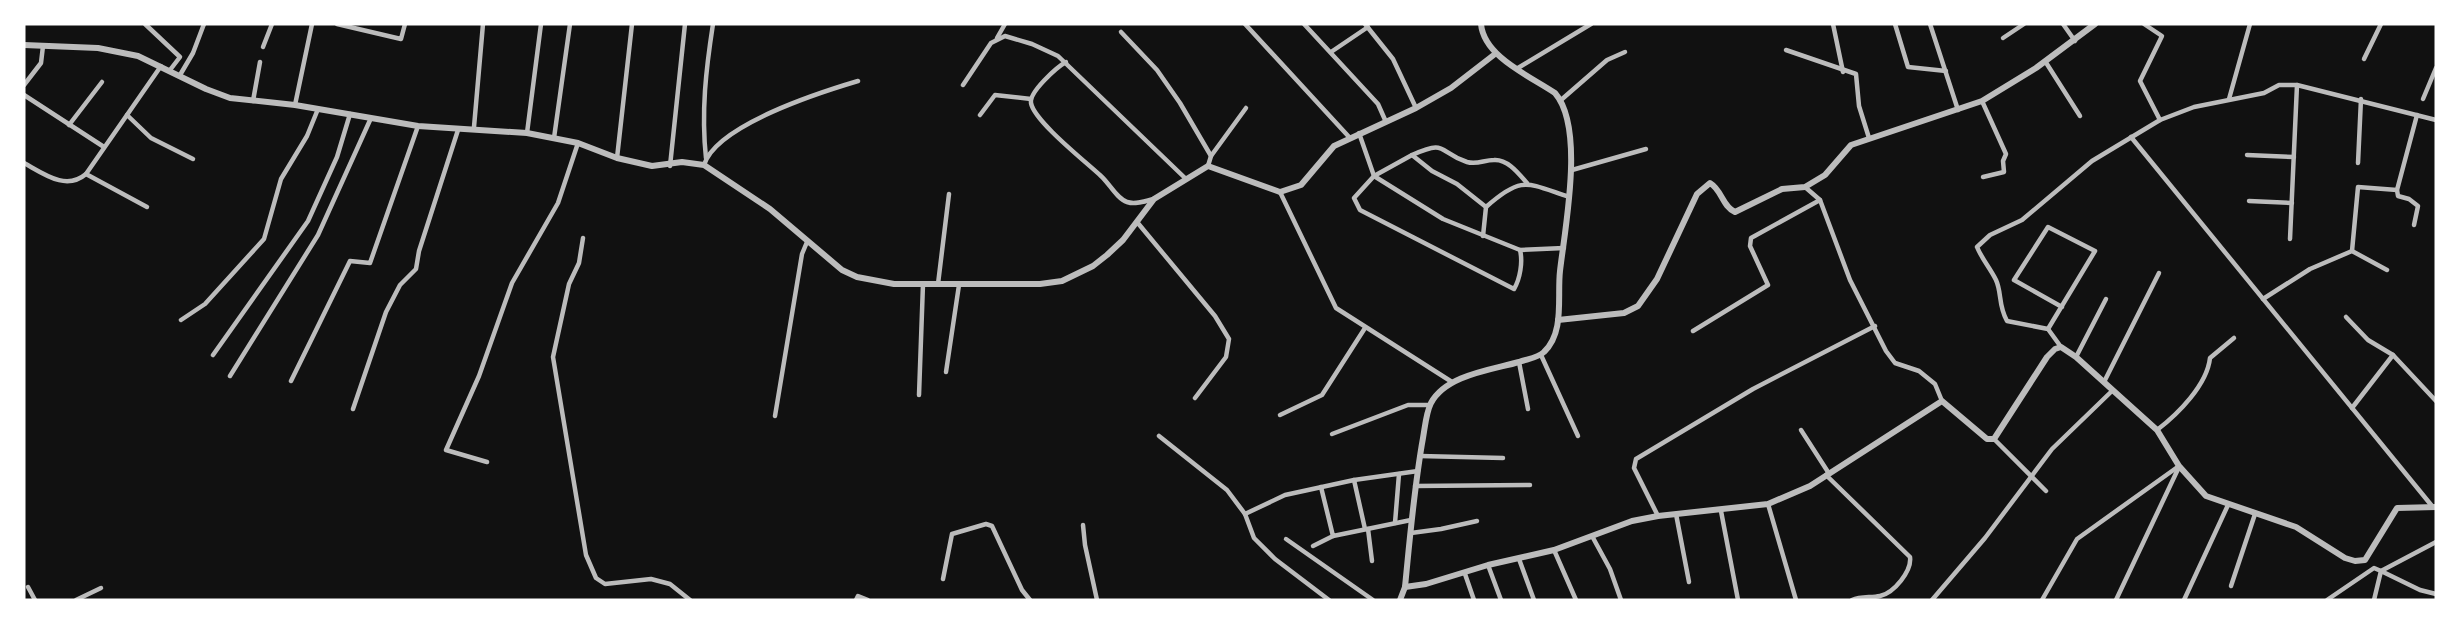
<svg xmlns="http://www.w3.org/2000/svg" width="2460" height="624" font-family="'Noto Serif',serif">
<rect width="100%" height="100%" fill="#111"/>
<g fill="none" stroke-linecap="round" stroke-linejoin="round">
<!-- minor -->
<g stroke="#bcbcbc" stroke-width="4.5">
<path d="M145 24 180 57 170 70"/>
<path d="M337 24 401 39 405 24"/>
<path d="M1245 24 1350 138"/>
<path d="M1304 24 1378 104 1386 122"/>
<path d="M1365 24 1393 59 1416 108"/>
<path d="M1833 24 1843 72"/>
<path d="M1895 24 1908 67 1946 71"/>
<path d="M1930 24 1958 110"/>
<path d="M2063 24 2075 41"/>
<path d="M2144 24 2162 36 2140 81 2160 120"/>
<path d="M1121 32 1157 70 1180 103 1211 156 1208 166"/>
<path d="M997 38 1005 24"/>
<path d="M2003 38 2024 24"/>
<path d="M263 47 272 24"/>
<path d="M1786 50 1856 74 1859 106 1869 138"/>
<path d="M1331 52 1368 27"/>
<path d="M2364 59 2381 24"/>
<path d="M2045 61 2080 116"/>
<path d="M1066 62C1057 67 1029 92 1031 103 1034 121 1086 162 1101 176 1109 183 1117 199 1127 202 1136 205 1145 201 1154 199"/>
<path d="M1518 68 1591 24"/>
<path d="M180 75 193 53 204 24"/>
<path d="M24 85 41 63 43 46"/>
<path d="M963 85 991 43 1005 36 1032 44 1058 56 1185 178"/>
<path d="M24 95 104 147"/>
<path d="M2229 99 2250 24"/>
<path d="M2423 99 2436 68"/>
<path d="M1561 100 1607 60 1625 52"/>
<path d="M253 101 260 62"/>
<path d="M1982 101 2006 154 2003 161 2004 172 1983 177"/>
<path d="M295 105 312 24"/>
<path d="M127 115 151 138 193 159"/>
<path d="M980 115 995 95 1031 99"/>
<path d="M69 125 102 82"/>
<path d="M474 127 483 24"/>
<path d="M527 133 541 24"/>
<path d="M1359 133 1374 176 1443 219 1520 250 1564 248"/>
<path d="M2131 137 2432 506"/>
<path d="M554 138 570 24"/>
<path d="M1412 155C1448 139 1437 152 1467 162 1477 165 1484 160 1494 160 1508 159 1519 174 1527 183"/>
<path d="M2247 155 2294 157"/>
<path d="M1211 156 1246 108"/>
<path d="M617 158 632 24"/>
<path d="M706 158C701 112 706 69 713 24"/>
<path d="M24 163C44 174 66 191 86 174L161 66"/>
<path d="M2358 163 2361 99"/>
<path d="M704 165C716 125 821 92 858 81"/>
<path d="M670 166 685 24"/>
<path d="M1572 170 1646 149"/>
<path d="M86 174 147 207"/>
<path d="M1805 187 1820 200 1850 280 1886 351 1895 363 1919 371 1935 384 1942 401"/>
<path d="M1280 192 1336 308 1452 382"/>
<path d="M2249 201 2292 203"/>
<path d="M1486 207C1522 175 1527 183 1569 197"/>
<path d="M1137 222 1215 316 1229 339 1226 357 1195 398"/>
<path d="M2414 225 2418 206 2409 199 2398 196 2397 190 2417 115"/>
<path d="M1483 236 1486 207 1457 184 1432 171 1412 155 1374 176 1354 198 1360 210 1514 289C1520 279 1523 262 1520 250"/>
<path d="M583 238 579 263 569 284 553 357 586 555 596 578 605 584 651 579 670 584 690 600"/>
<path d="M2290 239 2297 85"/>
<path d="M2352 251 2358 187 2397 190"/>
<path d="M938 284 949 194"/>
<path d="M2263 299 2310 269 2352 251 2387 270"/>
<path d="M2346 317 2368 340 2393 355 2436 401"/>
<path d="M181 320 205 304 264 239 281 179 307 136 318 109"/>
<path d="M2048 329 2095 251 2048 227 2014 280 2062 307"/>
<path d="M1693 331 1768 285 1750 246 1751 238 1820 200"/>
<path d="M2061 347 2048 329 2007 321C1998 305 2002 293 1996 280 1990 268 1982 259 1977 247L1990 235 2022 220 2092 161 2160 120 2194 107 2264 93 2279 85H2297L2436 120"/>
<path d="M213 355 308 221 337 157 350 114"/>
<path d="M1541 355 1578 436"/>
<path d="M2076 357 2106 299"/>
<path d="M1519 362 1528 409"/>
<path d="M946 372 959 285"/>
<path d="M230 376 318 235 371 118"/>
<path d="M291 381 350 261 370 263 418 126"/>
<path d="M2104 382 2159 273"/>
<path d="M919 395 923 284"/>
<path d="M2352 408 2393 355"/>
<path d="M353 409 386 312 400 285 416 269 419 251 458 130"/>
<path d="M1280 415 1322 395 1365 328"/>
<path d="M775 416 802 254 807 242"/>
<path d="M1801 430 1828 472"/>
<path d="M2157 430C2178 414 2207 385 2210 358L2234 338"/>
<path d="M1332 434 1408 405H1430"/>
<path d="M1159 436 1227 490 1245 514 1254 538 1275 559 1329 600"/>
<path d="M1994 439 2046 491"/>
<path d="M1420 456 1503 458"/>
<path d="M487 462 446 450 479 376 512 283 558 203 578 143"/>
<path d="M1826 475 1910 557C1912 571 1894 593 1880 596 1871 598 1861 596 1852 600"/>
<path d="M1354 480 1365 529"/>
<path d="M1415 486 1530 485"/>
<path d="M1321 487 1333 536 1411 520"/>
<path d="M1768 504 1796 600"/>
<path d="M1721 511 1738 600"/>
<path d="M1245 514 1285 495 1354 480 1418 471"/>
<path d="M1676 514 1689 582"/>
<path d="M1658 516 1634 468 1636 459 1753 389 1875 326"/>
<path d="M1395 523 1399 474"/>
<path d="M1083 525 1085 545 1097 600"/>
<path d="M1368 529 1372 561"/>
<path d="M1411 533 1441 529 1477 521"/>
<path d="M1592 536 1610 569 1621 600"/>
<path d="M1286 539 1373 600"/>
<path d="M1313 546 1333 536"/>
<path d="M1554 550 1576 600"/>
<path d="M1519 559 1534 600"/>
<path d="M1488 565 1501 600"/>
<path d="M1465 574 1474 600"/>
<path d="M943 579 952 534 986 524 992 526 1022 590 1030 600"/>
<path d="M2231 586 2255 514"/>
<path d="M28 587 35 600"/>
<path d="M76 600 101 588"/>
<path d="M856 600 858 596 868 600"/>
<path d="M1932 600 1985 538 2052 449 2113 390"/>
<path d="M2042 600 2077 539 2179 466"/>
<path d="M2116 600 2179 467"/>
<path d="M2184 600 2228 505"/>
<path d="M2327 600 2374 568 2381 571 2436 542"/>
<path d="M2374 600 2381 571 2420 590 2436 594"/>
</g>
<!-- tertiary -->
<g stroke="#bcbcbc" stroke-width="6">
<path d="M24 45 98 48 138 56 206 89 230 98 295 105 418 126 527 133 578 143 617 158 652 166 682 162 704 165 770 209 842 270 857 277 894 284H1040L1062 281 1093 266 1107 255 1123 240 1154 199 1208 166 1280 192 1301 185 1334 146 1416 108 1451 88 1495 54"/>
<path d="M1558 320 1624 313 1638 306 1657 279 1697 194 1710 183C1722 190 1722 206 1735 212L1782 189 1805 187 1825 175 1851 145 1982 101 2036 68 2095 24"/>
<path d="M1405 587 1426 584 1488 565 1554 550 1632 521 1658 516 1768 504 1810 486 1942 401 1987 439H1994L2047 357 2055 349 2061 347 2076 357 2157 430 2179 466 2206 496 2296 527 2345 558 2355 561 2365 560 2397 508 2436 507"/>
<path d="M1400 600 1405 587C1410 537 1414 488 1423 438 1425 427 1426 413 1431 403 1446 375 1491 370 1519 362 1527 359 1538 358 1544 352 1565 332 1557 297 1560 271 1565 227 1585 128 1555 93 1530 76 1484 57 1481 24"/>
</g>
</g>
<!-- border -->
<rect width="2460" height="624" fill="none" stroke="#ffffff" stroke-width="51"/>
</svg>
